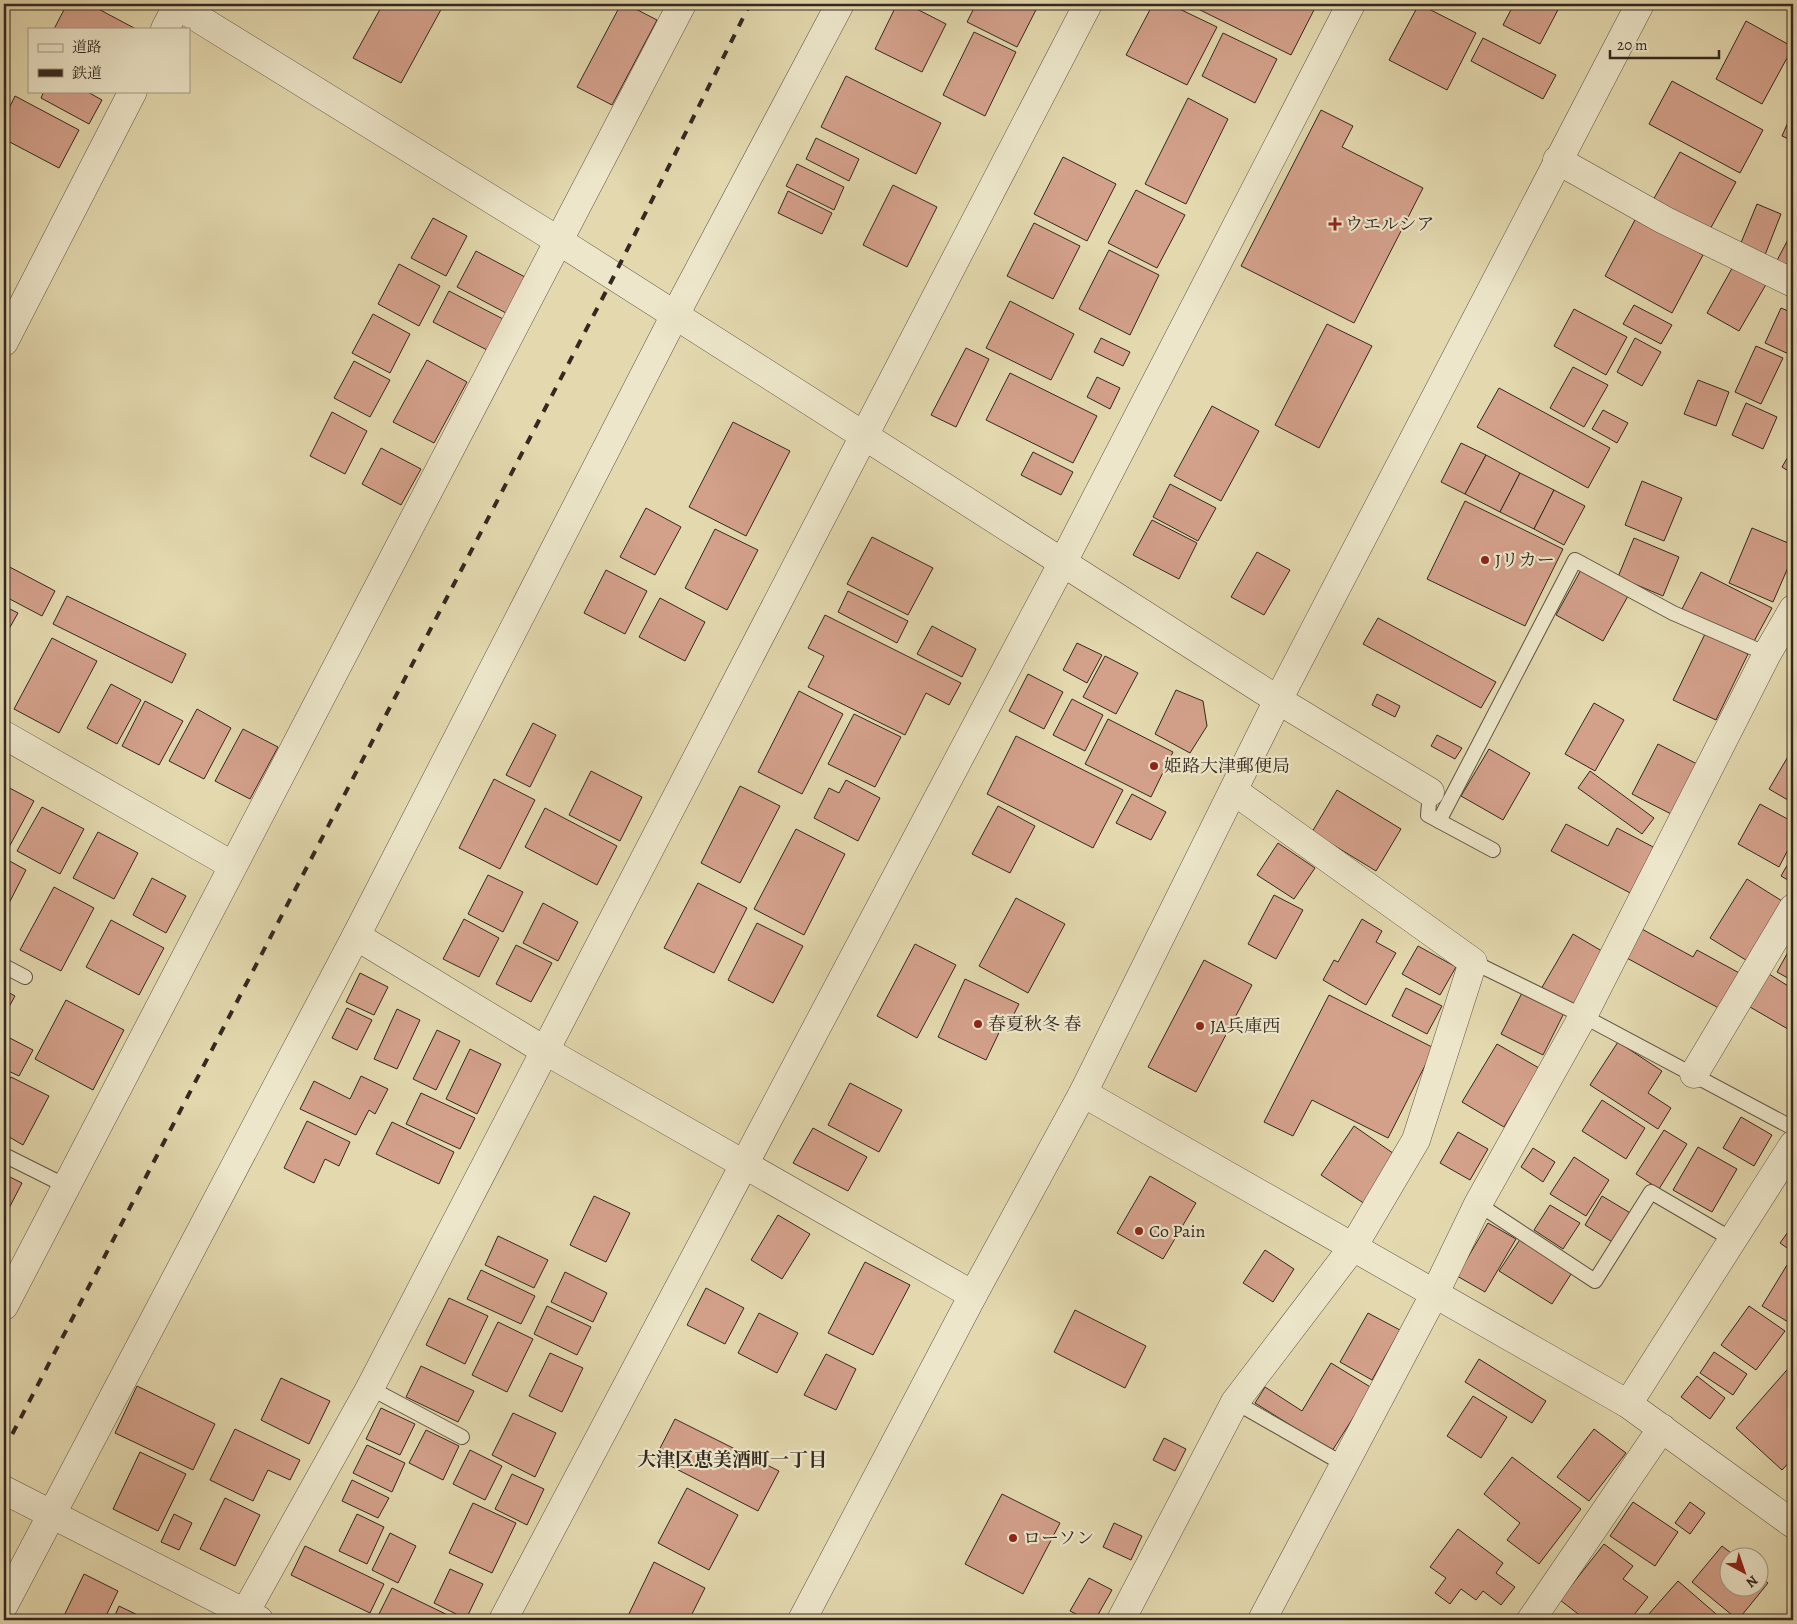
<svg xmlns="http://www.w3.org/2000/svg" width="1797" height="1624" font-family="Alegreya,'Noto Serif JP',serif">
<rect width="100%" height="100%" fill="#e3d8ae"/>
<filter id="stains"><feTurbulence type="fractalNoise" baseFrequency=".004" numOctaves="4"/><feColorMatrix values="0 0 0 0 .2 0 0 0 0 .09 0 0 0 0 .02 0 0 0 .5 -.17"/></filter>
<radialGradient id="worn" r=".72"><stop offset=".6" stop-color="#630" stop-opacity="0"/><stop offset="1" stop-color="#630" stop-opacity=".3"/></radialGradient>
<!-- building -->
<g fill="#d3a08a" stroke="#342820">
<path d="M67 4H89L136 29H54Z"/>
<path d="M383 4H444L401 83 353 58Z"/>
<path d="M621 4H626L657 20 612 105 577 87Z"/>
<path d="M897 4H907L946 24 922 72 875 49Z"/>
<path d="M976 4H1039L1017 47 967 22Z"/>
<path d="M1153 4H1169L1217 27 1187 85 1126 55Z"/>
<path d="M1188 4H1317L1291 55Z"/>
<path d="M1419 4 1476 33 1447 90 1389 60Z"/>
<path d="M1514 4H1561L1540 44 1503 25Z"/>
<path d="M1746 21 1793 47 1762 104 1716 79Z"/>
<path d="M974 32 1016 52 985 116 943 95Z"/>
<path d="M1223 33 1277 59 1255 103 1202 76Z"/>
<path d="M1483 38 1556 75 1543 99 1471 61Z"/>
<path d="M846 76 941 123 916 174 821 127Z"/>
<path d="M1672 81 1763 130 1740 173 1649 124Z"/>
<path d="M44 91H86L102 100 89 124 41 98Z"/>
<path d="M15 96 79 130 59 168 4 139V119Z"/>
<path d="M1188 98 1228 119 1186 204 1145 184Z"/>
<path d="M1321 110 1353 126 1342 147 1423 188 1354 323 1241 266Z"/>
<path d="M1793 111V141L1782 136Z"/>
<path d="M816 138 859 159 849 181 806 159Z"/>
<path d="M1680 152 1736 182 1708 233 1652 202Z"/>
<path d="M1063 157 1116 184 1087 241 1034 214Z"/>
<path d="M797 164 844 187 834 210 786 186Z"/>
<path d="M893 185 937 207 907 267 863 245Z"/>
<path d="M1136 190 1185 215 1157 268 1108 243Z"/>
<path d="M788 191 832 213 822 234 778 213Z"/>
<path d="M1757 204 1781 214 1763 260 1738 250Z"/>
<path d="M433 218 467 236 446 276 411 258Z"/>
<path d="M1636 218 1703 255 1672 313 1605 276Z"/>
<path d="M1034 223 1080 246 1053 299 1007 276Z"/>
<path d="M1793 230V276L1774 266Z"/>
<path d="M1109 250 1159 275 1130 335 1079 309Z"/>
<path d="M476 251 525 277 506 313 457 287Z"/>
<path d="M1735 263 1768 281 1739 331 1707 313Z"/>
<path d="M399 264 440 286 419 326 378 304Z"/>
<path d="M449 291 503 319 487 350 433 322Z"/>
<path d="M1010 301 1074 334 1051 380 986 348Z"/>
<path d="M1634 305 1672 325 1661 344 1623 324Z"/>
<path d="M1781 308 1793 313V356L1765 343Z"/>
<path d="M1574 309 1627 337 1606 375 1554 346Z"/>
<path d="M373 314 410 334 390 373 352 353Z"/>
<path d="M1327 324 1372 346 1319 448 1275 425Z"/>
<path d="M1101 338 1130 352 1123 366 1094 352Z"/>
<path d="M1635 338 1661 352 1642 386 1617 372Z"/>
<path d="M1756 346 1783 358 1761 404 1735 392Z"/>
<path d="M966 348 989 359 956 427 931 415Z"/>
<path d="M427 360 467 382 434 443 393 422Z"/>
<path d="M354 361 390 380 370 417 334 398Z"/>
<path d="M1573 367 1608 385 1584 427 1550 408Z"/>
<path d="M1010 373 1097 416 1073 463 986 420Z"/>
<path d="M1097 377 1120 388 1110 409 1087 397Z"/>
<path d="M1698 380 1729 392 1716 426 1684 414Z"/>
<path d="M1499 388 1610 448 1588 488 1477 427Z"/>
<path d="M1746 403 1777 417 1763 449 1732 435Z"/>
<path d="M1212 406 1259 431 1221 501 1174 476Z"/>
<path d="M1603 410 1628 423 1617 443 1592 429Z"/>
<path d="M332 412 367 431 345 474 310 456Z"/>
<path d="M733 422 790 451 746 536 689 507Z"/>
<path d="M1461 443 1486 455 1465 494 1441 482Z"/>
<path d="M381 448 421 469 401 505 362 484Z"/>
<path d="M1793 448V474L1782 467Z"/>
<path d="M1033 452 1073 472 1061 495 1021 475Z"/>
<path d="M1486 455 1520 473 1500 512 1465 494Z"/>
<path d="M1520 473 1554 490 1534 529 1500 512Z"/>
<path d="M1642 481 1682 498 1664 541 1625 525Z"/>
<path d="M1170 484 1216 508 1198 541 1153 517Z"/>
<path d="M1554 490 1585 506 1564 545 1534 529Z"/>
<path d="M1465 501 1563 549 1525 626 1427 579Z"/>
<path d="M646 508 681 527 655 575 620 557Z"/>
<path d="M1152 520 1197 543 1179 579 1133 555Z"/>
<path d="M1752 528 1793 545V556L1773 602 1729 583Z"/>
<path d="M715 529 758 550 727 610 685 588Z"/>
<path d="M872 537 933 568 908 615 847 584Z"/>
<path d="M1634 538 1679 557 1663 596 1618 577Z"/>
<path d="M1257 552 1290 570 1264 615 1231 597Z"/>
<path d="M4 564 55 591 42 616 4 596Z"/>
<path d="M606 570 647 591 625 634 584 613Z"/>
<path d="M1581 570 1628 596 1603 641 1556 615Z"/>
<path d="M1701 572 1772 608 1752 645 1682 609Z"/>
<path d="M848 591 908 621 897 643 838 612Z"/>
<path d="M67 596 186 654 172 683 53 624Z"/>
<path d="M660 598 705 622 685 661 639 637Z"/>
<path d="M4 606 18 613 5 636 4 635Z"/>
<path d="M825 615 961 683 949 705 926 693 905 735 808 687 824 656 808 648Z"/>
<path d="M1378 618 1496 682 1481 708 1363 644Z"/>
<path d="M932 626 976 649 962 677 917 654Z"/>
<path d="M1705 634 1748 654 1716 720 1673 700Z"/>
<path d="M52 638 97 661 59 733 14 709Z"/>
<path d="M1077 643 1102 655 1087 683 1063 670Z"/>
<path d="M1105 656 1138 673 1116 714 1083 697Z"/>
<path d="M1028 674 1063 692 1044 729 1009 711Z"/>
<path d="M111 684 141 700 117 744 87 728Z"/>
<path d="M1176 690 1203 701 1207 726 1190 753 1155 734Z"/>
<path d="M799 691 843 714 802 794 758 772Z"/>
<path d="M1377 694 1400 706 1395 717 1372 705Z"/>
<path d="M1072 699 1103 715 1085 751 1053 735Z"/>
<path d="M145 701 183 721 159 765 122 746Z"/>
<path d="M1594 703 1624 720 1595 771 1565 754Z"/>
<path d="M197 709 231 728 204 779 169 761Z"/>
<path d="M854 714 901 737 875 787 828 764Z"/>
<path d="M1108 719 1173 752 1151 797 1085 764Z"/>
<path d="M533 723 556 735 530 787 506 775Z"/>
<path d="M243 729 278 747 250 799 215 781Z"/>
<path d="M1437 735 1462 748 1455 759 1431 746Z"/>
<path d="M1016 736 1123 790 1093 848 987 794Z"/>
<path d="M1658 744 1701 766 1675 816 1632 794Z"/>
<path d="M1793 748V803L1769 789Z"/>
<path d="M1489 749 1530 773 1503 820 1461 796Z"/>
<path d="M591 771 642 797 620 841 569 815Z"/>
<path d="M1590 771 1654 818 1642 834 1578 788Z"/>
<path d="M494 779 535 800 500 869 459 848Z"/>
<path d="M846 780 880 798 858 841 814 818 829 788 839 793Z"/>
<path d="M4 785 34 801 8 849 4 847Z"/>
<path d="M740 786 780 806 740 883 701 863Z"/>
<path d="M1337 790 1401 829 1376 871 1312 832Z"/>
<path d="M1132 794 1166 812 1151 840 1116 823Z"/>
<path d="M1760 804 1793 822V840L1779 867 1738 844Z"/>
<path d="M998 806 1035 826 1010 873 972 854Z"/>
<path d="M42 807 84 829 60 874 17 851Z"/>
<path d="M545 808 617 846 597 885 525 847Z"/>
<path d="M1566 824 1608 846 1617 828 1657 849 1634 895 1551 851Z"/>
<path d="M796 829 845 854 804 935 754 909Z"/>
<path d="M98 832 138 853 114 899 73 878Z"/>
<path d="M1278 843 1315 868 1294 899 1257 875Z"/>
<path d="M1793 855V883L1781 876Z"/>
<path d="M4 858 26 870 4 913Z"/>
<path d="M488 875 523 892 503 932 468 914Z"/>
<path d="M152 878 186 896 166 933 133 915Z"/>
<path d="M1747 879 1790 906 1754 965 1710 938Z"/>
<path d="M698 883 747 908 714 973 664 948Z"/>
<path d="M54 887 94 908 61 971 20 950Z"/>
<path d="M1274 895 1303 910 1276 959 1248 944Z"/>
<path d="M1016 898 1065 924 1028 993 979 966Z"/>
<path d="M543 903 578 922 558 961 523 943Z"/>
<path d="M464 919 499 938 479 977 443 959Z"/>
<path d="M1362 919 1382 931 1376 942 1396 953 1366 1005 1323 980 1334 960 1338 962Z"/>
<path d="M111 920 164 948 139 995 86 967Z"/>
<path d="M757 923 803 946 773 1003 728 980Z"/>
<path d="M1640 928 1693 957 1697 950 1743 975 1724 1011 1625 957Z"/>
<path d="M1573 934 1607 954 1575 1008 1541 989Z"/>
<path d="M1793 943V981L1777 972Z"/>
<path d="M915 944 956 965 917 1038 877 1016Z"/>
<path d="M516 945 552 963 531 1002 496 984Z"/>
<path d="M1418 946 1456 967 1440 995 1402 974Z"/>
<path d="M1204 960 1252 985 1196 1092 1148 1067Z"/>
<path d="M360 973 388 987 374 1015 346 1002Z"/>
<path d="M1769 974 1793 989V1032L1750 1007Z"/>
<path d="M965 979 1019 1004 1011 1020 1006 1018 986 1060 938 1037Z"/>
<path d="M1406 988 1442 1006 1427 1034 1392 1016Z"/>
<path d="M4 990 15 996 4 1016Z"/>
<path d="M1523 991 1565 1011 1543 1055 1501 1034Z"/>
<path d="M1329 995 1434 1048 1388 1138 1312 1100 1293 1136 1264 1122Z"/>
<path d="M66 1000 124 1030 93 1090 35 1059Z"/>
<path d="M347 1008 372 1020 357 1050 332 1038Z"/>
<path d="M397 1009 420 1020 397 1069 374 1059Z"/>
<path d="M437 1030 460 1041 436 1090 413 1079Z"/>
<path d="M4 1035 33 1050 19 1076 4 1069Z"/>
<path d="M1618 1042 1662 1071 1648 1093 1671 1108 1658 1129 1590 1085Z"/>
<path d="M1497 1044 1539 1068 1504 1127 1462 1102Z"/>
<path d="M470 1049 501 1064 477 1114 446 1099Z"/>
<path d="M361 1076 388 1089 375 1114 369 1110 356 1135 300 1109 314 1081 350 1099Z"/>
<path d="M11 1077 49 1096 23 1145 4 1134V1091Z"/>
<path d="M850 1083 902 1110 879 1152 828 1125Z"/>
<path d="M421 1093 475 1118 460 1149 406 1124Z"/>
<path d="M1602 1100 1645 1128 1626 1159 1582 1131Z"/>
<path d="M1741 1117 1772 1135 1754 1166 1723 1148Z"/>
<path d="M307 1121 350 1142 339 1166 325 1159 314 1183 284 1168Z"/>
<path d="M392 1122 454 1152 439 1184 376 1154Z"/>
<path d="M1354 1126 1397 1156 1365 1204 1321 1175Z"/>
<path d="M813 1128 867 1157 848 1191 793 1163Z"/>
<path d="M1664 1130 1687 1144 1659 1189 1636 1174Z"/>
<path d="M1458 1132 1488 1149 1470 1180 1440 1163Z"/>
<path d="M1698 1147 1737 1169 1712 1212 1673 1190Z"/>
<path d="M1533 1148 1555 1162 1543 1182 1521 1167Z"/>
<path d="M1574 1157 1609 1180 1586 1216 1550 1194Z"/>
<path d="M4 1174 22 1183 4 1218Z"/>
<path d="M1150 1176 1196 1203 1163 1259 1117 1233Z"/>
<path d="M594 1196 630 1213 606 1262 570 1245Z"/>
<path d="M1602 1196 1632 1214 1614 1243 1585 1225Z"/>
<path d="M1550 1205 1580 1223 1563 1249 1534 1230Z"/>
<path d="M778 1215 810 1234 782 1279 751 1260Z"/>
<path d="M1488 1223 1516 1239 1485 1292 1457 1276Z"/>
<path d="M1793 1225V1252L1780 1243Z"/>
<path d="M498 1236 548 1260 534 1288 485 1265Z"/>
<path d="M1521 1238 1573 1271 1552 1304 1499 1271Z"/>
<path d="M1265 1250 1294 1269 1273 1302 1243 1283Z"/>
<path d="M865 1262 910 1285 873 1355 828 1333Z"/>
<path d="M1787 1265 1793 1268V1325L1762 1306Z"/>
<path d="M481 1270 535 1296 521 1324 467 1299Z"/>
<path d="M565 1272 607 1293 593 1322 551 1302Z"/>
<path d="M706 1288 744 1308 725 1344 687 1325Z"/>
<path d="M449 1298 488 1316 465 1364 426 1345Z"/>
<path d="M547 1306 591 1327 577 1355 534 1334Z"/>
<path d="M1749 1306 1785 1331 1756 1370 1721 1345Z"/>
<path d="M1075 1310 1146 1346 1125 1388 1054 1352Z"/>
<path d="M759 1313 798 1333 777 1373 738 1353Z"/>
<path d="M1368 1313 1400 1330 1372 1380 1340 1362Z"/>
<path d="M498 1322 533 1339 507 1392 472 1375Z"/>
<path d="M1714 1352 1747 1374 1733 1395 1700 1373Z"/>
<path d="M550 1353 583 1368 562 1412 529 1396Z"/>
<path d="M826 1354 856 1369 836 1410 804 1395Z"/>
<path d="M1479 1359 1546 1401 1532 1423 1465 1382Z"/>
<path d="M1331 1363 1372 1388 1332 1451 1255 1403 1265 1387 1302 1411Z"/>
<path d="M1793 1363V1458L1782 1470 1736 1428Z"/>
<path d="M421 1366 474 1391 458 1422 406 1397Z"/>
<path d="M1697 1376 1725 1398 1710 1419 1681 1397Z"/>
<path d="M281 1378 330 1401 309 1444 261 1420Z"/>
<path d="M137 1386 215 1424 193 1470 115 1433Z"/>
<path d="M1473 1396 1507 1417 1481 1458 1447 1436Z"/>
<path d="M381 1408 415 1424 400 1455 366 1439Z"/>
<path d="M513 1413 556 1433 535 1477 492 1455Z"/>
<path d="M675 1419 779 1471 758 1511 655 1458Z"/>
<path d="M235 1429 300 1460 290 1480 268 1470 253 1501 210 1480Z"/>
<path d="M1594 1429 1626 1453 1589 1501 1557 1477Z"/>
<path d="M426 1430 459 1446 443 1480 409 1463Z"/>
<path d="M1164 1438 1186 1449 1175 1471 1153 1460Z"/>
<path d="M367 1445 405 1463 392 1492 353 1473Z"/>
<path d="M470 1450 502 1466 485 1500 453 1484Z"/>
<path d="M140 1452 186 1474 158 1531 113 1509Z"/>
<path d="M1512 1457 1581 1509 1539 1564 1507 1540 1520 1523 1484 1494Z"/>
<path d="M512 1474 544 1489 527 1525 495 1509Z"/>
<path d="M352 1480 389 1498 378 1518 342 1501Z"/>
<path d="M687 1488 738 1515 709 1570 658 1543Z"/>
<path d="M1002 1494 1060 1523 1023 1594 965 1564Z"/>
<path d="M225 1498 260 1515 235 1566 200 1549Z"/>
<path d="M1633 1502 1678 1532 1655 1566 1610 1536Z"/>
<path d="M1690 1502 1705 1513 1690 1534 1675 1523Z"/>
<path d="M473 1503 516 1523 492 1573 449 1553Z"/>
<path d="M174 1514 192 1523 179 1550 161 1542Z"/>
<path d="M357 1514 384 1527 367 1564 339 1551Z"/>
<path d="M1114 1523 1142 1536 1131 1560 1103 1547Z"/>
<path d="M1458 1529 1503 1563 1496 1573 1515 1587 1501 1605 1483 1591 1476 1600 1461 1589 1450 1604 1435 1593 1446 1578 1430 1567Z"/>
<path d="M390 1533 416 1546 398 1583 372 1570Z"/>
<path d="M1604 1544 1633 1566 1623 1579 1648 1597 1630 1620H1586L1560 1600Z"/>
<path d="M305 1546 384 1584 370 1613 291 1575Z"/>
<path d="M1722 1546 1735 1556H1730V1586H1760V1576L1768 1583 1738 1620 1692 1582Z"/>
<path d="M654 1562 705 1588 689 1620H626Z"/>
<path d="M450 1569 483 1584 466 1619 434 1603Z"/>
<path d="M84 1574 118 1591 104 1620H62Z"/>
<path d="M1089 1578 1112 1590 1095 1620H1088L1070 1611Z"/>
<path d="M1678 1581 1723 1620H1654L1648 1615Z"/>
<path d="M392 1588 458 1620H376Z"/>
<path d="M119 1606 148 1620H113Z"/>
</g>
<g fill="none" stroke-linecap="round" stroke-linejoin="round">
<!-- service casing -->
<g stroke="#605444" stroke-width="16">
<g id="service">
<path d="M1430 792 1428 815 1493 850"/>
<path d="M1439 821 1575 560 1673 613 1767 654"/>
<path d="M1473 962 1583 1016 1793 1128"/>
<path d="M4 966 25 977"/>
<path d="M4 1155 66 1186"/>
<path d="M1478 1204 1595 1281 1651 1192 1733 1240"/>
<path d="M370 1388 462 1437"/>
<path d="M1235 1402 1345 1465"/>
</g>
</g>
<!-- minor casing -->
<g stroke="#605444" stroke-width="29">
<g id="minor">
<path d="M165 29 178 4"/>
<path d="M1557 160 1664 220 1793 283"/>
<path d="M4 342 133 91"/>
<path d="M4 735 232 865"/>
<path d="M356 936 544 1050 973 1295"/>
<path d="M1694 1074 1793 908"/>
<path d="M4 1306 682 4"/>
<path d="M1628 1404 1793 1145"/>
<path d="M4 1490 259 1620"/>
<path d="M4 1605 356 936 675 315 840 4"/>
<path d="M241 1620 370 1388 1088 4"/>
<path d="M503 1620 1063 562 1351 4"/>
<path d="M1121 1620 1235 1402 1353 1247 1416 1140 1473 962 1234 791"/>
<path d="M1262 1620 1435 1293 1478 1204 1583 1016 1767 654 1793 609"/>
<path d="M1531 1620 1662 1428"/>
</g>
</g>
<!-- tertiary casing -->
<g stroke="#605444" stroke-width="29">
<g id="tertiary">
<path d="M175 4 559 241 1278 700 1430 792"/>
<path d="M1083 1093 1628 1404 1793 1524"/>
<path d="M802 1620 973 1295 1083 1093 1278 700 1640 4"/>
</g>
</g>
<!-- service -->
<use href="#service" stroke="#ede6ca" stroke-width="14"/>
<!-- minor -->
<use href="#minor" stroke="#ede6ca" stroke-width="28"/>
<!-- tertiary -->
<use href="#tertiary" stroke="#ede6ca" stroke-width="28"/>
<!-- rail -->
<path stroke="#342820" stroke-width="4" stroke-dasharray="9 9" stroke-linecap="butt" d="M4 1450 614 276 750 4"/>
</g>
<!-- markers -->
<g fill="#8f2418" stroke="#ede6ca" stroke-width="2">
<path d="M1332.5 216.5h5v5h5v5h-5v5h-5v-5h-5v-5h5z"/>
<circle cx="1485" cy="560" r="5"/>
<circle cx="1154" cy="766" r="5"/>
<circle cx="978" cy="1024" r="5"/>
<circle cx="1200" cy="1026" r="5"/>
<circle cx="1139" cy="1231" r="5"/>
<circle cx="1013" cy="1538" r="5"/>
</g>
<g text-anchor="middle" dominant-baseline="central" stroke-width="4.5" stroke-linejoin="round" paint-order="stroke">
<!-- poi labels -->
<g font-size="18" fill="#342820" stroke="#ede6ca" text-anchor="start">
<text x="1345" y="224">ウエルシア</text>
<text x="1495" y="560">Jリカー</text>
<text x="1164" y="766">姫路大津郵便局</text>
<text x="988" y="1024">春夏秋冬 春</text>
<text x="1210" y="1026">JA兵庫西</text>
<text x="1149" y="1231">Co Pain</text>
<text x="1023" y="1538">ローソン</text>
</g>
<!-- neighbourhood labels -->
<g font-size="19" font-weight="bold" fill="#342820" stroke="#ede6ca">
<text x="732" y="1460">大津区恵美酒町一丁目</text>
</g>
</g>
<!-- margin -->
<rect width="1797" height="1624" fill="none" stroke="#e3d8ae" stroke-width="20"/>
<rect x="5" y="5" width="1787" height="1614" fill="none" stroke="#342820" stroke-width="2.5"/>
<rect x="10" y="10" width="1777" height="1604" fill="none" stroke="#342820"/>
<!-- legend -->
<rect x="28" y="28" width="162" height="65" fill="#ede6ca" stroke="#a39a86"/>
<rect x="38" y="44" width="25" height="8" fill="#ede6ca" stroke="#a39a86"/>
<text x="72" y="52" font-size="15" fill="#342820">道路</text>
<rect x="38" y="69" width="25" height="8" fill="#342820" stroke="#a39a86"/>
<text x="72" y="78" font-size="15" fill="#342820">鉄道</text>
<!-- north arrow -->
<g transform="translate(1744 1572) rotate(140)"><circle r="24" fill="#ede6ca" stroke="#a39a86"/>
<path d="M0-4L9 19L0 12L-9 19Z" fill="#8f2418"/>
<text y="-8" font-size="14" font-weight="bold" text-anchor="middle" fill="#342820">N</text>
</g>
<!-- scale -->
<path d="M1610 50v8h109v-8" fill="none" stroke="#342820" stroke-width="2.5"/>
<text x="1617" y="50" font-size="15" fill="#342820" stroke="#ede6ca" stroke-width="4" paint-order="stroke">20 m</text>
<rect width="100%" height="100%" filter="url(#stains)"/>
<rect width="100%" height="100%" fill="url(#worn)"/>
</svg>
